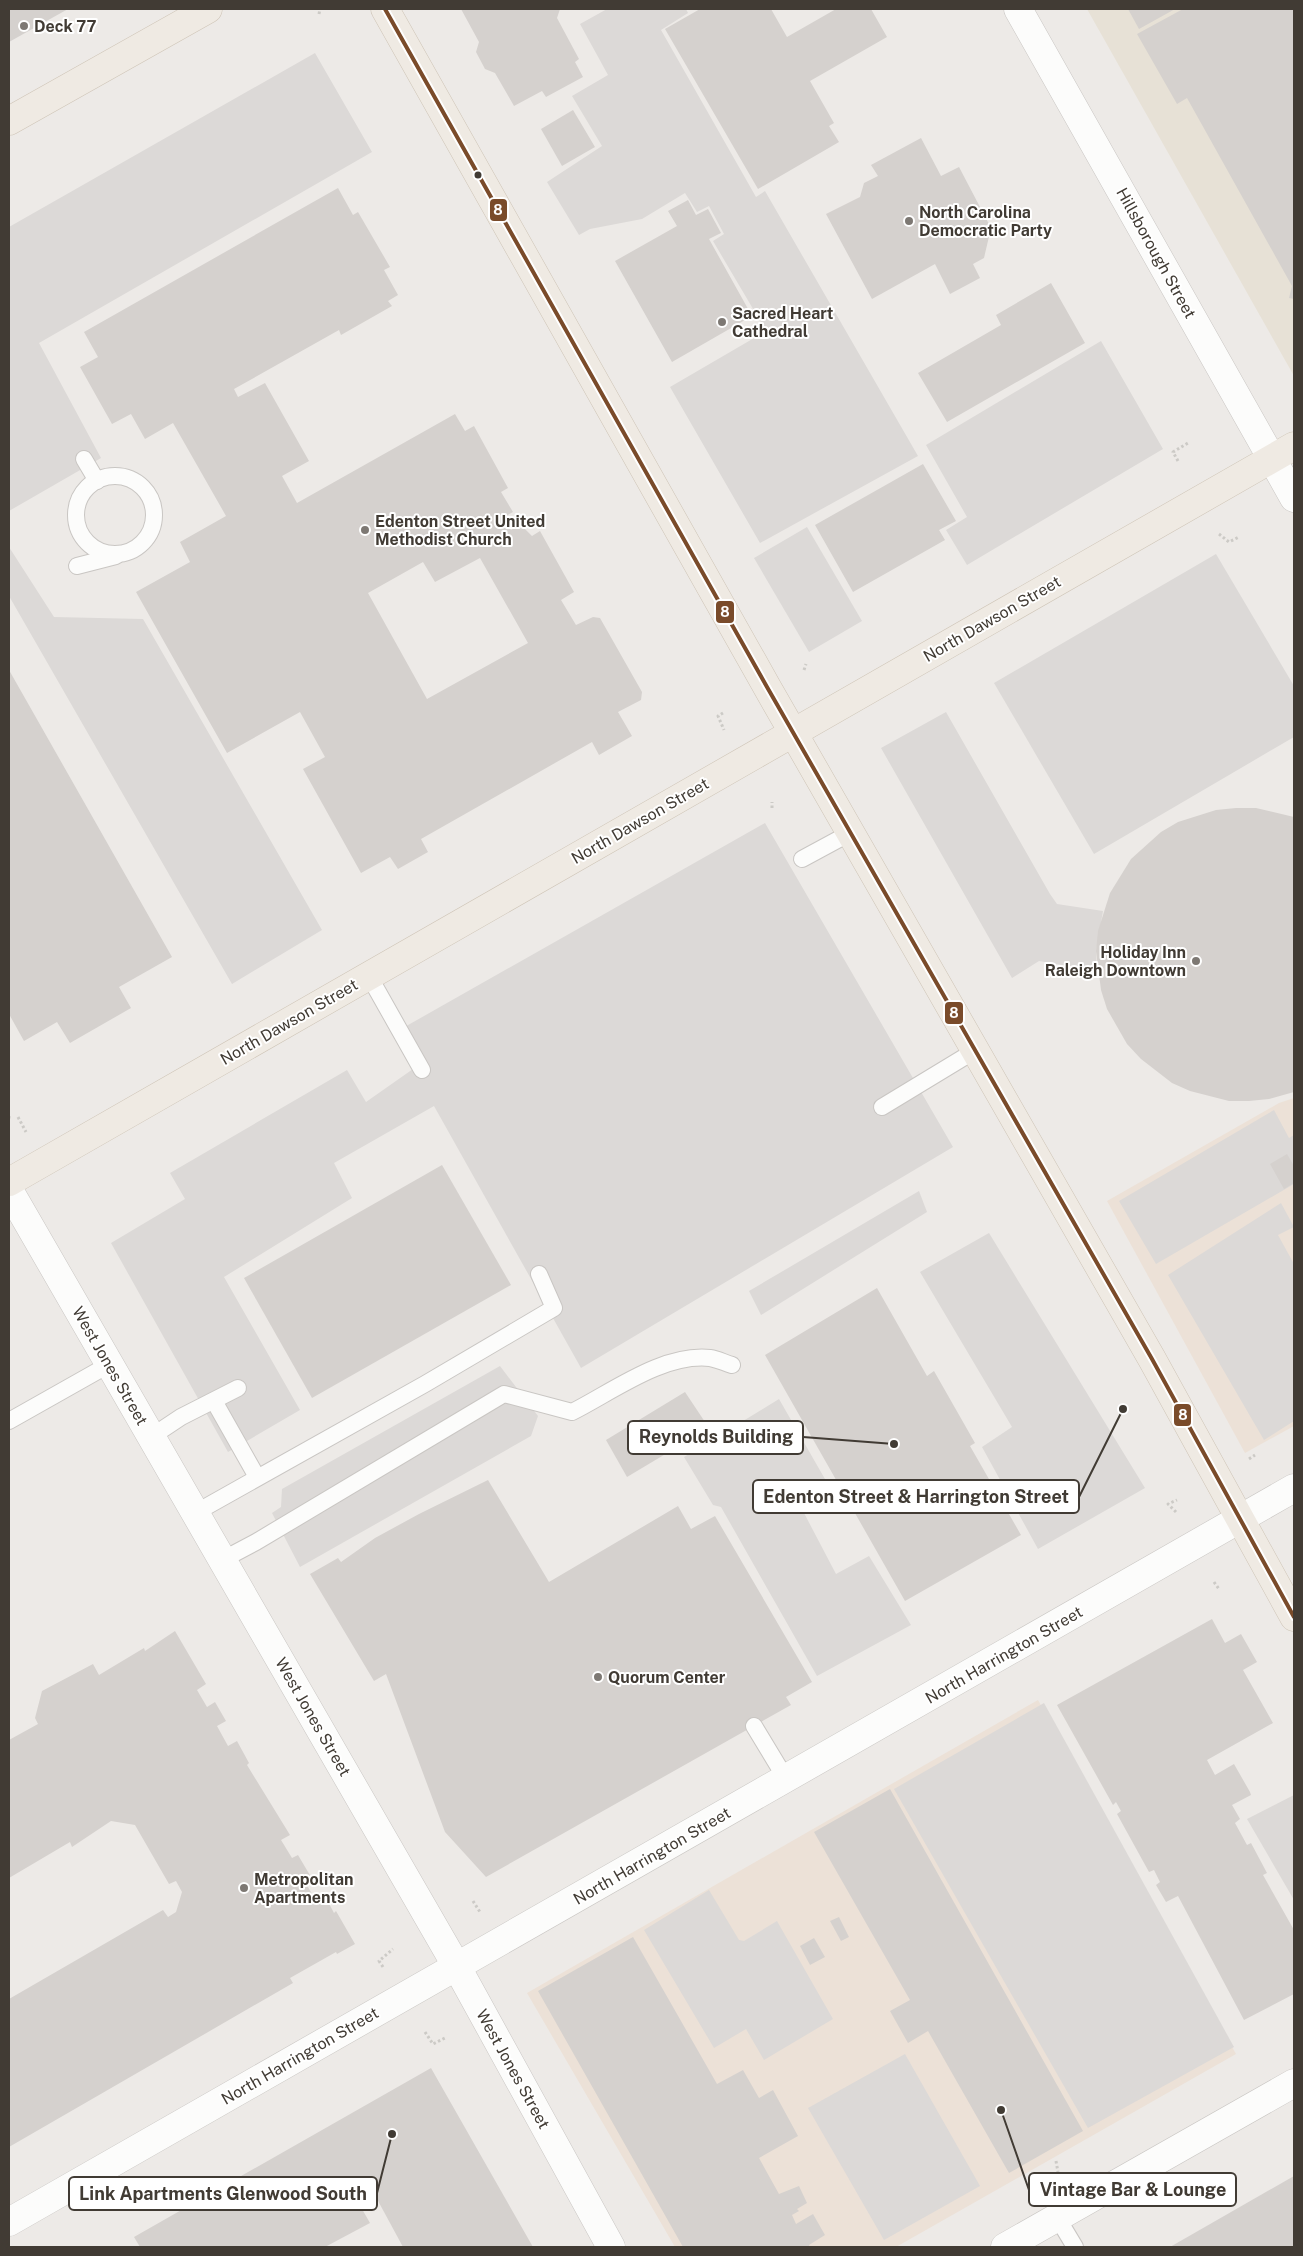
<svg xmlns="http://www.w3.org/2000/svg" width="1303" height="2256" font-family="'Public Sans',sans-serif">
<rect width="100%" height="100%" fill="#edeae7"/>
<!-- commercial -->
<g fill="#ece1d7">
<path d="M1294 1098V1426L1245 1453 1107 1201 1279 1103Z"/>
<path d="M1038 1700 1236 2054 896 2247H675L527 1993Z"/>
</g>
<!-- education -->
<path fill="#e7e1d6" d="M1087 9H1294V376Z"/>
<!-- parking -->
<g fill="#dcd9d7">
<path d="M607 9H686L688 13 661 30 756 197 765 191 918 456 760 543 670 387 766 331 713 241 724 234 709 206 697 212 685 193 642 219 590 229 579 235 547 182 602 146 572 96 608 75 580 24Z"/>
<path d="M315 53 372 152 39 343 101 458 9 511V227Z"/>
<path d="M1101 341 1163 449 967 565 946 530 967 517 926 445Z"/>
<path d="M807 527 862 621 809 652 754 558Z"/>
<path d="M9 547 54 617 143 619 322 930 232 984 9 596Z"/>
<path d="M1216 554 1294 686V737L1094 854 994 683Z"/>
<path d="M946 712 1050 894 1057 904 1103 911 1096 951 1097 971 1039 961 1012 978 881 748Z"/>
<path d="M765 823 953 1147 581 1368 434 1106 334 1163 352 1198 224 1277 300 1410 228 1452 111 1243 185 1199 170 1173 347 1070 366 1102 413 1069 394 1033Z"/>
<path d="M1274 1110 1289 1138 1294 1135V1184L1156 1264 1119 1201Z"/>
<path d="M919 1191 927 1212 761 1315 749 1291Z"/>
<path d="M1281 1203 1294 1227 1278 1235 1294 1264V1421L1264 1440 1168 1275Z"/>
<path d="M989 1233 1145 1488 1038 1549 982 1447 1012 1427 920 1272Z"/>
<path d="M500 1366 538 1416 531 1436 300 1567 272 1513 281 1507 282 1489Z"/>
<path d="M779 1399 833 1493 804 1513 836 1574 869 1556 911 1625 817 1676 721 1507 713 1505 684 1457Z"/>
<path d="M1044 1703 1234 2047 1088 2128 894 1789Z"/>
<path d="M1294 1795V1900L1247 1819Z"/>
<path d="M709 1890 739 1940 744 1941 777 1921 833 2019 764 2060 746 2029 714 2048 644 1930Z"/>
<path d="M905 2054 980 2186 884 2240 808 2108Z"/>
</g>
<!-- building -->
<g fill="#d5d1ce" fill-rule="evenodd">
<path d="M9 9H68L9 42Z"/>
<path d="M461 9H560L557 18 579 59 575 62 583 77 546 97 542 91 514 106 495 73 485 69 476 52 479 42Z"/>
<path d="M700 9H771L787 37 836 9H871L887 37 810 81 834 123 829 126 839 142 758 189 665 29Z"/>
<path d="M1128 9H1175L1139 29Z"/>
<path d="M1183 9H1294V299L1289 298 1292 286 1187 98 1177 104 1137 34Z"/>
<path d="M573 110 595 147 562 166 541 129Z"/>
<path d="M921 138 941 176 959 167 991 228 984 258 973 264 980 278 950 294 935 264 872 299 826 214 860 197 864 183 878 176 871 165Z"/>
<path d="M338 188 353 215 358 212 390 267 384 270 398 295 388 301 392 306 341 335 339 330 234 389 238 397 265 383 309 461 282 476 297 503 455 414 465 431 474 426 508 488 501 492 513 512 504 517 511 530 520 524 532 536 540 531 574 592 561 600 576 625 593 617 600 618 642 692 641 700 618 712 632 736 599 755 592 742 421 839 428 852 398 869 390 857 361 873 303 769 325 757 300 712 227 753 136 592 190 562 180 542 226 516 173 423 145 439 131 414 112 424 80 367 98 357 84 332ZM480 558 528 643 427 699 368 593 423 562 435 582Z"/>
<path d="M688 200 696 215 708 209 721 233 709 239 752 316 672 362 615 261 677 226 668 211Z"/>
<path d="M1051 283 1085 343 947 422 918 373 1001 325 996 315Z"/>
<path d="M923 464 956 521 939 530 945 540 853 592 815 525Z"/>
<path d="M9 670 172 957 119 987 131 1008 70 1043 57 1022 24 1041 9 1014Z"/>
<path d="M1236 808H1256L1294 817V1092L1269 1099 1249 1101H1229L1190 1091 1172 1083 1141 1059 1127 1044 1107 1009 1101 990 1096 951 1098 931 1110 893 1131 859 1161 832 1178 822 1216 810Z"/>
<path d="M1287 1154 1294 1166V1183L1284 1189 1270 1164Z"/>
<path d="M442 1165 511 1285 312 1398 244 1278Z"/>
<path d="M877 1288 927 1376 934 1371 975 1443 970 1446 1021 1535 905 1601 765 1355Z"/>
<path d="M685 1392 709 1428 627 1477 606 1440Z"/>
<path d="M488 1480 549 1582 678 1506 691 1529 715 1516 812 1682 786 1697 791 1705 486 1877 445 1832 386 1674 374 1681 310 1574 338 1558 341 1562 375 1538 419 1514Z"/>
<path d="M1212 1619 1225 1643 1241 1634 1257 1662 1243 1670 1273 1723 1207 1760 1215 1775 1234 1764 1250 1792 1251 1795 1232 1805 1240 1819 1235 1823 1247 1845 1251 1843 1267 1873 1263 1875 1294 1930V1994L1244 2020 1178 1896 1166 1902 1156 1885 1160 1882 1154 1870 1149 1872 1117 1814 1121 1811 1116 1802 1113 1805 1057 1705Z"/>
<path d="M175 1631 206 1684 197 1690 207 1707 215 1702 226 1721 217 1726 228 1746 237 1741 249 1763 247 1765 290 1835 281 1840 292 1858 298 1855 311 1877 304 1880 316 1901 325 1896 334 1913 336 1911 355 1944 337 1954 336 1952 290 1978 293 1983 9 2147V1999L163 1910 168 1917 176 1912 182 1892 176 1881 169 1884 135 1825 111 1821 72 1847 70 1842 9 1878V1740L38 1724 35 1718 42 1691 93 1664 99 1675 144 1648 145 1651Z"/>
<path d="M890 1789 1083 2131 1009 2173 928 2031 908 2043 890 2011 910 2000 814 1832Z"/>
<path d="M839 1917 849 1937 841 1941 830 1921Z"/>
<path d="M633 1937 717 2084 743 2070 759 2098 773 2090 798 2136 759 2158 779 2194 799 2186 807 2203 797 2209 799 2211 792 2215 796 2224 813 2214 825 2235 809 2245 810 2247H683L538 1991Z"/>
<path d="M814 1938 825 1957 810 1965 800 1946Z"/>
<path d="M431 2068 533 2247H403L377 2199 362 2209 370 2223 325 2247H140L134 2237Z"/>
<path d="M1294 2176V2247H1170Z"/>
</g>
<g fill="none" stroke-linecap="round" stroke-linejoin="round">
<!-- service casing -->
<g stroke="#c9c6c3" stroke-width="18">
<g id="service">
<path d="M84 459 97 481"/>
<circle cx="115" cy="515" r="39"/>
<path d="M77 566 116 556"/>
<path d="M802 859 852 832"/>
<path d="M369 976 422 1070"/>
<path d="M882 1107 976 1050"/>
<path d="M214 1401 257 1477"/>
<path d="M9 1421 110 1364"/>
<path d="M151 1437 181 1417 238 1388"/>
<path d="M195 1513 425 1384 554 1308 539 1274"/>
<path d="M222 1560 256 1542 504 1394 572 1412C612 1392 663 1353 710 1358 717 1359 725 1363 732 1365"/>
<path d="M754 1726 786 1779"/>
<path d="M1057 2217 1075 2247"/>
</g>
</g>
<!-- tertiary casing -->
<g stroke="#c9c6c3" stroke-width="29">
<g id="tertiary">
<path d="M1018 9 1294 498"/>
<path d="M9 1190 457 1967 611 2247"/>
<path d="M9 2222 1294 1488"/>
<path d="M1005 2247 1294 2083"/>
</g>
</g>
<!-- primary casing -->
<g stroke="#cec4b6" stroke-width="29">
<g id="primary">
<path d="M385 9 767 687 1152 1359 1294 1617"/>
<path d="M9 121 208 9"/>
<path d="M9 1182 1294 446"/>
</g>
</g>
<!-- path -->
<g stroke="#cccac6" stroke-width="3" stroke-dasharray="2.5 2.5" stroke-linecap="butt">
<path d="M319 14 320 9"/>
<path d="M1178 461 1173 452 1188 443"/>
<path d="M1219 534 1229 542 1239 537"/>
<path d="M804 670 806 664"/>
<path d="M723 713 718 716 724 730"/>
<path d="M772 808V802"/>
<path d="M9 1116V1119"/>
<path d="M18 1117 26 1132"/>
<path d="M1249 1459 1255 1455"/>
<path d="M1176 1512 1168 1504 1177 1500"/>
<path d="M1214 1582 1219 1589"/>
<path d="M473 1901 480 1912"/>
<path d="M383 1967 379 1961 393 1949"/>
<path d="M425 2032 433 2044 445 2038"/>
<path d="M1056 2161 1058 2172"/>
</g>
<!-- service -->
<use href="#service" stroke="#fcfcfb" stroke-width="16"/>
<!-- tertiary -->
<use href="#tertiary" stroke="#fcfcfb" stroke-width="28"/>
<!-- primary -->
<use href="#primary" stroke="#efeae3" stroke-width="28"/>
<!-- bus-1 casing -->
<g stroke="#fff" stroke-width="8">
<path id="bus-1" d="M385 9 767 687 1152 1359 1294 1617"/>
</g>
<!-- bus-1 -->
<use href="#bus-1" stroke="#7a4b2a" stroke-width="4"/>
</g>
<!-- markers -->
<g fill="#7d7873" stroke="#fff" stroke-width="2">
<circle cx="24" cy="26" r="5"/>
<circle cx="909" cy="221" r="5"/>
<circle cx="722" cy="322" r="5"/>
<circle cx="365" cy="530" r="5"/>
<circle cx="1196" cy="961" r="5"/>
<circle cx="598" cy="1677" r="5"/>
<circle cx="244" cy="1888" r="5"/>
</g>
<circle fill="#413b34" stroke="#fff" stroke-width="2" cx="478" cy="175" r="4.5"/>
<g text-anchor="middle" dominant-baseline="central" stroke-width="4" stroke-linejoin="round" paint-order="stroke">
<!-- poi labels -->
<g font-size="16" font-weight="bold" fill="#413b34" stroke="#fff" text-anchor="start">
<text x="34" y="26">Deck 77</text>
<text x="919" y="212">North Carolina<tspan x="919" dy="18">Democratic Party</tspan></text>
<text x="732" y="313">Sacred Heart<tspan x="732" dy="18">Cathedral</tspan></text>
<text x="375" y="521">Edenton Street United<tspan x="375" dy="18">Methodist Church</tspan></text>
<text x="1186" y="952" text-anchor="end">Holiday Inn<tspan x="1186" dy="18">Raleigh Downtown</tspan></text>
<text x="608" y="1677">Quorum Center</text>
<text x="254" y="1879">Metropolitan<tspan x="254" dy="18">Apartments</tspan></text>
</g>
<!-- street labels -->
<g font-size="16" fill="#413b34" stroke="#fff">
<text transform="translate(1156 253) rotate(61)">Hillsborough Street</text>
<text transform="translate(992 619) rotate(-30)">North Dawson Street</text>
<text transform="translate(640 821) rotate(-30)">North Dawson Street</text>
<text transform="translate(289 1022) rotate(-30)">North Dawson Street</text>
<text transform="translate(110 1366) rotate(60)">West Jones Street</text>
<text transform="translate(1004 1655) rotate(-30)">North Harrington Street</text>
<text transform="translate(313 1717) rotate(60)">West Jones Street</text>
<text transform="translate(652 1856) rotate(-30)">North Harrington Street</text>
<text transform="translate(300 2056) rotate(-30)">North Harrington Street</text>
<text transform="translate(513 2069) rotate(61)">West Jones Street</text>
</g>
</g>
<!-- callouts -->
<path fill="none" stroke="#413b34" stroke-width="2" d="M894 1444L803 1437M1123 1409L1079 1497M1001 2110L1029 2190M392 2134L377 2193"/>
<g fill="#413b34" stroke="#fff" stroke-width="2">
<circle cx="894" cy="1444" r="5"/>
<circle cx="1123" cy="1409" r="5"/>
<circle cx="1001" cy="2110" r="5"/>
<circle cx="392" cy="2134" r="5"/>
</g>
<g fill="#fff" stroke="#413b34" stroke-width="2">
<rect x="628" y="1421" width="175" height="33" rx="5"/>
<rect x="753" y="1480" width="326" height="33" rx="5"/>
<rect x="1029" y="2173" width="207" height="33" rx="5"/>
<rect x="69" y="2177" width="308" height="33" rx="5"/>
</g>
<g font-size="18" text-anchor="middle" font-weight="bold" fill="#413b34">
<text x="716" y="1443">Reynolds Building</text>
<text x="916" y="1503">Edenton Street &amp; Harrington Street</text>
<text x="1133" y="2196">Vintage Bar &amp; Lounge</text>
<text x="223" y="2200">Link Apartments Glenwood South</text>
</g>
<g stroke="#fff" stroke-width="2">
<rect x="489" y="198" width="19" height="24" rx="5" fill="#7a4b2a"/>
<rect x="715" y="600" width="20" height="24" rx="5" fill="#7a4b2a"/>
<rect x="944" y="1001" width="20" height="24" rx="5" fill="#7a4b2a"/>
<rect x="1173" y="1403" width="19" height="24" rx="5" fill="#7a4b2a"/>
</g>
<g font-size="14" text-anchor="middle" font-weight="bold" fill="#fff">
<text x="498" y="215">8</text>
<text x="725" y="617">8</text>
<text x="954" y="1018">8</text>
<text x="1183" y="1420">8</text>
</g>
<!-- border -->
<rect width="1303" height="2256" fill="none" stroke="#413b34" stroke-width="20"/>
</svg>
